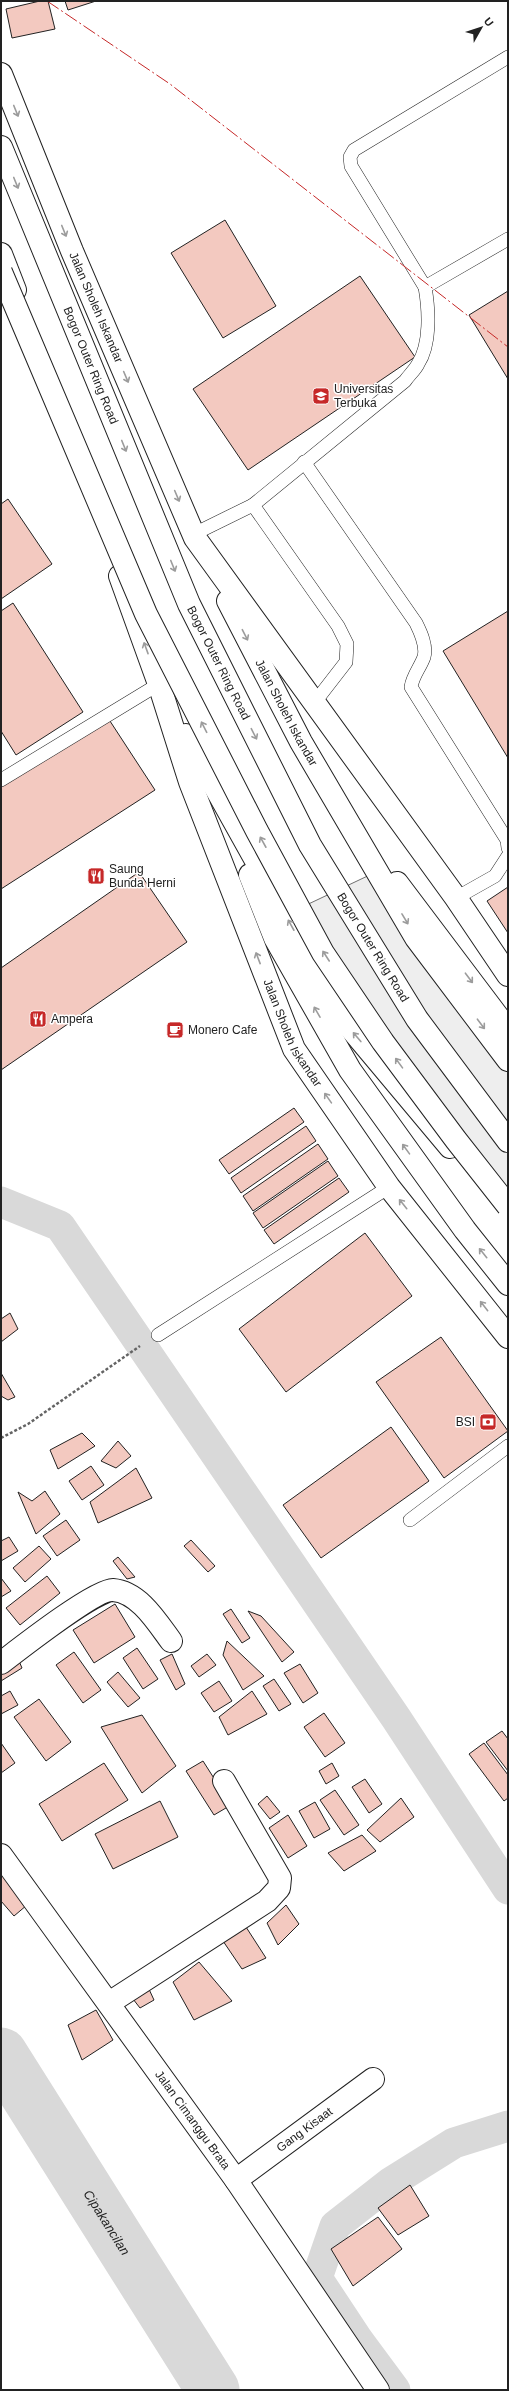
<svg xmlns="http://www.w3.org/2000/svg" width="509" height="2391" font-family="Arial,sans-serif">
<rect width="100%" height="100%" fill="#fff"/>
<!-- green -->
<path fill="#eee" stroke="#6f6f6f" d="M376 872 508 1057V1206L300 908Z"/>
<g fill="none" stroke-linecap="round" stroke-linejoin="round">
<!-- canal -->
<g stroke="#d9d9d9" stroke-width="31">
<path d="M1 1202 60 1226 396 1718 508 1889"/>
<path d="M395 2390 358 2340 317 2278 335 2226 390 2183 454 2143 508 2126"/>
</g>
<!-- river -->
<path stroke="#d9d9d9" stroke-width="53" id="s1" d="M1 2054 213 2390"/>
</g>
<!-- building -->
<g fill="#f3c9c0" stroke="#222">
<path d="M40 1H48L55 29 12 38 6 9Z"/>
<path d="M65 1H96L68 10Z"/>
<path d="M225 220 276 306 223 338 171 253Z"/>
<path d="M360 276 415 357 248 470 193 389Z"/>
<path d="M508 291V379L469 315Z"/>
<path d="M8 499 52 564 1 599V504Z"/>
<path d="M13 603 83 712 16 755 1 731V611Z"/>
<path d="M508 611V758L443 651Z"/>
<path d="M108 718 155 790 1 889V787Z"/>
<path d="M139 872 187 942 1 1070V968Z"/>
<path d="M508 887V933L487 901Z"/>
<path d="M294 1108 304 1122 229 1174 219 1160Z"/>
<path d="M306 1126 316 1141 241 1193 231 1178Z"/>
<path d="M318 1144 328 1159 253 1211 243 1196Z"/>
<path d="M328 1161 338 1176 263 1228 253 1213Z"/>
<path d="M339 1178 349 1192 274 1244 264 1230Z"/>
<path d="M365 1233 412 1296 286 1392 239 1329Z"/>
<path d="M10 1313 18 1329 1 1342V1319Z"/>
<path d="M441 1337 508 1431 444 1478 376 1382Z"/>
<path d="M1 1373 15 1397 8 1400 1 1396Z"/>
<path d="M391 1427 429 1481 321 1558 283 1505Z"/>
<path d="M82 1433 95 1446 58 1469 50 1450Z"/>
<path d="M118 1441 131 1456 116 1468 101 1461Z"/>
<path d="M91 1466 104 1485 82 1500 69 1481Z"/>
<path d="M136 1468 152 1498 98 1523 90 1502Z"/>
<path d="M45 1491 60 1514 36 1534 18 1492 32 1501Z"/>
<path d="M66 1520 80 1540 57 1556 43 1536Z"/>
<path d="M9 1537 18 1551 1 1561V1541Z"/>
<path d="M191 1540 215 1566 208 1572 184 1546Z"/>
<path d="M39 1546 51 1559 25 1582 13 1568Z"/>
<path d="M118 1557 135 1577 127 1579 113 1561Z"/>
<path d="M47 1576 60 1593 20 1625 6 1608Z"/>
<path d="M1 1578 11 1591 1 1597Z"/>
<path d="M115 1604 135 1637 94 1663 73 1630Z"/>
<path d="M231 1609 250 1638 242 1643 223 1614Z"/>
<path d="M248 1611 261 1616 294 1652 282 1662Z"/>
<path d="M227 1641 264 1676 243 1690 223 1655Z"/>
<path d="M137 1648 158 1679 143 1689 123 1658Z"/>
<path d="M74 1652 101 1690 83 1703 56 1665Z"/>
<path d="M172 1654 185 1684 176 1690 160 1660Z"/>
<path d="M207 1654 216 1665 199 1677 191 1666Z"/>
<path d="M19 1661 22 1668 1 1681V1672Z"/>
<path d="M300 1664 318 1693 303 1703 284 1673Z"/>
<path d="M118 1672 140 1698 128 1707 107 1682Z"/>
<path d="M274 1679 291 1704 279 1711 263 1686Z"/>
<path d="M219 1681 232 1701 214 1712 201 1693Z"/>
<path d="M10 1691 18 1705 1 1714V1696Z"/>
<path d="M252 1691 267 1714 228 1735 219 1717Z"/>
<path d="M39 1699 71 1742 46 1761 14 1717Z"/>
<path d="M324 1713 345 1743 325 1757 304 1727Z"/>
<path d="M142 1715 176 1766 142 1793 101 1727Z"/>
<path d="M502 1731 508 1739V1771L486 1742Z"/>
<path d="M1 1743 15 1763 1 1773Z"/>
<path d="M484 1743 508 1775V1798L504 1801 469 1754Z"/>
<path d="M203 1761 231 1805 214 1815 186 1771Z"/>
<path d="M104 1763 128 1800 62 1841 39 1804Z"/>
<path d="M332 1763 339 1776 326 1784 319 1771Z"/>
<path d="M365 1779 382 1804 369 1813 352 1787Z"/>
<path d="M335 1790 359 1825 344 1835 320 1800Z"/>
<path d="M267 1796 280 1812 270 1819 258 1804Z"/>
<path d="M401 1798 414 1817 380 1842 367 1830Z"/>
<path d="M160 1801 178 1837 113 1869 95 1834Z"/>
<path d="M315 1802 330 1829 314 1838 299 1811Z"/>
<path d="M288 1815 307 1846 288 1858 269 1828Z"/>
<path d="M362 1835 376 1851 344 1871 328 1853Z"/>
<path d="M1 1868 27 1905 14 1916 1 1901Z"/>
<path d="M286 1905 299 1924 278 1945 267 1923Z"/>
<path d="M246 1927 266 1958 242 1969 223 1941Z"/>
<path d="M199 1962 232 2001 194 2020 173 1982Z"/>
<path d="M148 1987 154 2000 140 2008 133 1999Z"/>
<path d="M96 2010 113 2040 82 2060 68 2025Z"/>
<path d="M410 2185 429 2216 398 2235 378 2208Z"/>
<path d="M378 2217 402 2249 353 2286 331 2249Z"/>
</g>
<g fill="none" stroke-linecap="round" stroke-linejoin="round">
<!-- lane casing -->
<g stroke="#222" stroke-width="14">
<g id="lane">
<path d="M425 287 508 239"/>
<path d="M304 462 416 623C421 633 427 646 424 657 420 668 413 675 411 687L507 840 508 848"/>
<path d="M253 505 338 626 347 644 346 662 315 702"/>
<path d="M194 534 253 505 405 381C409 375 415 370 418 364 431 344 429 310 425 287L351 166 350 157 354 150 508 57"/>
<path d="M1 780 159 684"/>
<path d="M456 898 495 876 508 856"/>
<path d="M158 1335 389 1187"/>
<path d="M410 1520 508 1446"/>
</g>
</g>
<!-- street casing -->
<g stroke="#222" stroke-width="24">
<g id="street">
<path d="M1 1663C18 1650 96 1589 113 1590 139 1592 157 1622 171 1641"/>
<path d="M109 2003 267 1901 279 1888 280 1878 224 1781"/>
<path id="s2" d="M236 2180 373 2079"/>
</g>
</g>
<!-- secondary casing -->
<g stroke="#222" stroke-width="24">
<g id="secondary">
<path id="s3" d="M1 1855 236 2180 378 2390"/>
</g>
</g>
<!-- highway casing -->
<g stroke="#222" stroke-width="24">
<g id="highway">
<path id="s4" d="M1 74 72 251 195 538 456 898 508 975"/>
<path id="s5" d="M1 147 189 604 310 845 417 1019 508 1141"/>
<path d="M1 254 15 290"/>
<path id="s6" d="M120 576 159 684 190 782 294 1049 389 1187 508 1337"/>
<path id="s7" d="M228 601 301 742 416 938 508 1060"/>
<path d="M186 735 347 1024 450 1147"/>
<path d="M250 875 275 938 350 1070 465 1230 508 1284"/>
<path d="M397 883 508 1030"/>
</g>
</g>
<!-- path -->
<path stroke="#646464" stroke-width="2.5" stroke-dasharray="3 2" stroke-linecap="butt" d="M1 1438 28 1424 140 1346"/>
<!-- lane -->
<use href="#lane" stroke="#fff" stroke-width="13"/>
<!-- street -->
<use href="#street" stroke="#fff" stroke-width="22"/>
<!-- secondary -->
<use href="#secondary" stroke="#fff" stroke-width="22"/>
<!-- highway -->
<use href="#highway" stroke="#fff" stroke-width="22"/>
<!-- highway-bridge casing -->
<g stroke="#222" stroke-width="24" stroke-linecap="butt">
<path id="highway-bridge" d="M1 272 146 614 257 831 323 953 383 1042 456 1140 508 1206"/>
</g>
<!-- highway-bridge -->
<use href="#highway-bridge" stroke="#fff" stroke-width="22"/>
<!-- power -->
<path stroke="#c62828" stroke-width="1" stroke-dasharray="14 3 2 3" stroke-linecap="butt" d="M47 1 170 84 508 347"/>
</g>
<!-- one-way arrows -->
<defs><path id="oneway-shaft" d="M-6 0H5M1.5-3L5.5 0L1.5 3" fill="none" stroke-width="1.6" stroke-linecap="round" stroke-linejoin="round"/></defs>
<g stroke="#9c9c9c">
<use href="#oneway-shaft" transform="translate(16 111) rotate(68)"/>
<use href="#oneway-shaft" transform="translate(16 183) rotate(68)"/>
<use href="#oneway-shaft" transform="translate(64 231) rotate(68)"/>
<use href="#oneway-shaft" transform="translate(126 377) rotate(67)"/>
<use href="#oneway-shaft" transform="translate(124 446) rotate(68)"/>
<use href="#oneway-shaft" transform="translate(177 496) rotate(67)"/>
<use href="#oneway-shaft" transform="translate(173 566) rotate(68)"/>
<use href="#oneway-shaft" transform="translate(245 635) rotate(63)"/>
<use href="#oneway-shaft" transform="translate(146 648) rotate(-110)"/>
<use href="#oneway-shaft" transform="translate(204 727) rotate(-117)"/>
<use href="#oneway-shaft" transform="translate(254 734) rotate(63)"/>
<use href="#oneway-shaft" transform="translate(263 842) rotate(-119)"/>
<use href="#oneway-shaft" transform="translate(405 919) rotate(59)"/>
<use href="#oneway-shaft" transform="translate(291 925) rotate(-119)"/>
<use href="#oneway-shaft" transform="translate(326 956) rotate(-123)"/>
<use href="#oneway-shaft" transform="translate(258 958) rotate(-111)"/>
<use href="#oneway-shaft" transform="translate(469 978) rotate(53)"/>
<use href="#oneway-shaft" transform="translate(317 1012) rotate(-120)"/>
<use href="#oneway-shaft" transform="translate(481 1024) rotate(53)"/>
<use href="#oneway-shaft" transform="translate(357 1037) rotate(-130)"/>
<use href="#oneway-shaft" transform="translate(399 1063) rotate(-126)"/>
<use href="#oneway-shaft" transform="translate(328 1098) rotate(-125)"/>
<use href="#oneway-shaft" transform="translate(406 1149) rotate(-126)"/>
<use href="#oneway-shaft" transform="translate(403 1204) rotate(-129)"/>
<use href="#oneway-shaft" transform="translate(483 1253) rotate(-129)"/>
<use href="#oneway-shaft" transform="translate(484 1306) rotate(-128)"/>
</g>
<!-- icons -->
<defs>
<g id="university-square" transform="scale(0.9)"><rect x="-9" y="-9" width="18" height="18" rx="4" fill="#c62828" stroke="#fff"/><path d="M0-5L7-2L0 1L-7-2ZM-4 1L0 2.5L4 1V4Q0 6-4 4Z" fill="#fff"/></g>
<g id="restaurant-square" transform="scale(0.9)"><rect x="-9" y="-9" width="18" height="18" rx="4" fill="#c62828" stroke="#fff"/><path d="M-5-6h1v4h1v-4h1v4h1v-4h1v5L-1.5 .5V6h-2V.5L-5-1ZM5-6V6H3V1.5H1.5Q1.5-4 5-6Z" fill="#fff"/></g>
<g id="cafe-square" transform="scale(0.9)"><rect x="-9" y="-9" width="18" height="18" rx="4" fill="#c62828" stroke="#fff"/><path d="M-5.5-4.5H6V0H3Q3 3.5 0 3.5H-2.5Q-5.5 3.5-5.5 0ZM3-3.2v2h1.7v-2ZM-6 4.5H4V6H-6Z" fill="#fff"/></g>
<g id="bank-square" transform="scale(0.9)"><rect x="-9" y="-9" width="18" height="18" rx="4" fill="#c62828" stroke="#fff"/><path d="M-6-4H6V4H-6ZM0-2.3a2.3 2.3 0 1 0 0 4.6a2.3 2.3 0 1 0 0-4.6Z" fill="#fff"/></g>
</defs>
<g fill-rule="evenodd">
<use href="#university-square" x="321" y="396"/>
<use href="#restaurant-square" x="96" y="876"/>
<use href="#restaurant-square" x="38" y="1019"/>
<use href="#cafe-square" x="175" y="1030"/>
<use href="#bank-square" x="488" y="1422"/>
</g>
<g text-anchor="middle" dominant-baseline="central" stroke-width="3" stroke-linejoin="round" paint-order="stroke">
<!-- street labels -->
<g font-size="12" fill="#222" stroke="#fff">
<text stroke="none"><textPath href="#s4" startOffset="252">Jalan Sholeh Iskandar</textPath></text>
<text stroke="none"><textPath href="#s5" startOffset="236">Bogor Outer Ring Road</textPath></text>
<text stroke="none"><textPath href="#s5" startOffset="560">Bogor Outer Ring Road</textPath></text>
<text stroke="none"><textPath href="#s7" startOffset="126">Jalan Sholeh Iskandar</textPath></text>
<text stroke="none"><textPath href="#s5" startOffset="884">Bogor Outer Ring Road</textPath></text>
<text stroke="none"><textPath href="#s6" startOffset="489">Jalan Sholeh Iskandar</textPath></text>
<text stroke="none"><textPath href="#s3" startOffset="327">Jalan Cimanggu Brata</textPath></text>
<text stroke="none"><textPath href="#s2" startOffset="85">Gang Kisaat</textPath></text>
</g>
<!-- poi labels -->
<g font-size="12" fill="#222" stroke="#fff" text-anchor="start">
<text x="334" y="389">Universitas<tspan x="334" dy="14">Terbuka</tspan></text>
<text x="109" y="869">Saung<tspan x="109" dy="14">Bunda Herni</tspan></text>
<text x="51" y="1019">Ampera</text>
<text x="188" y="1030">Monero Cafe</text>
<text x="475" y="1422" text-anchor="end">BSI</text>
</g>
<!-- water labels -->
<g font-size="13" font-style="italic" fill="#222" stroke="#fff">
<text stroke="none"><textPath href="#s1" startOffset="199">Cipakancilan</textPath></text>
</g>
</g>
<!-- border -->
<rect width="509" height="2391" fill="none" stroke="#222222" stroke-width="4"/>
<!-- north arrow -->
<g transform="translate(481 28) rotate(51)" stroke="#ffffff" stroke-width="3" paint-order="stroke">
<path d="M0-3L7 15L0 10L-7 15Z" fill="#222222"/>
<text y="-6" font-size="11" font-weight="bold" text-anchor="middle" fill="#222222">U</text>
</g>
</svg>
